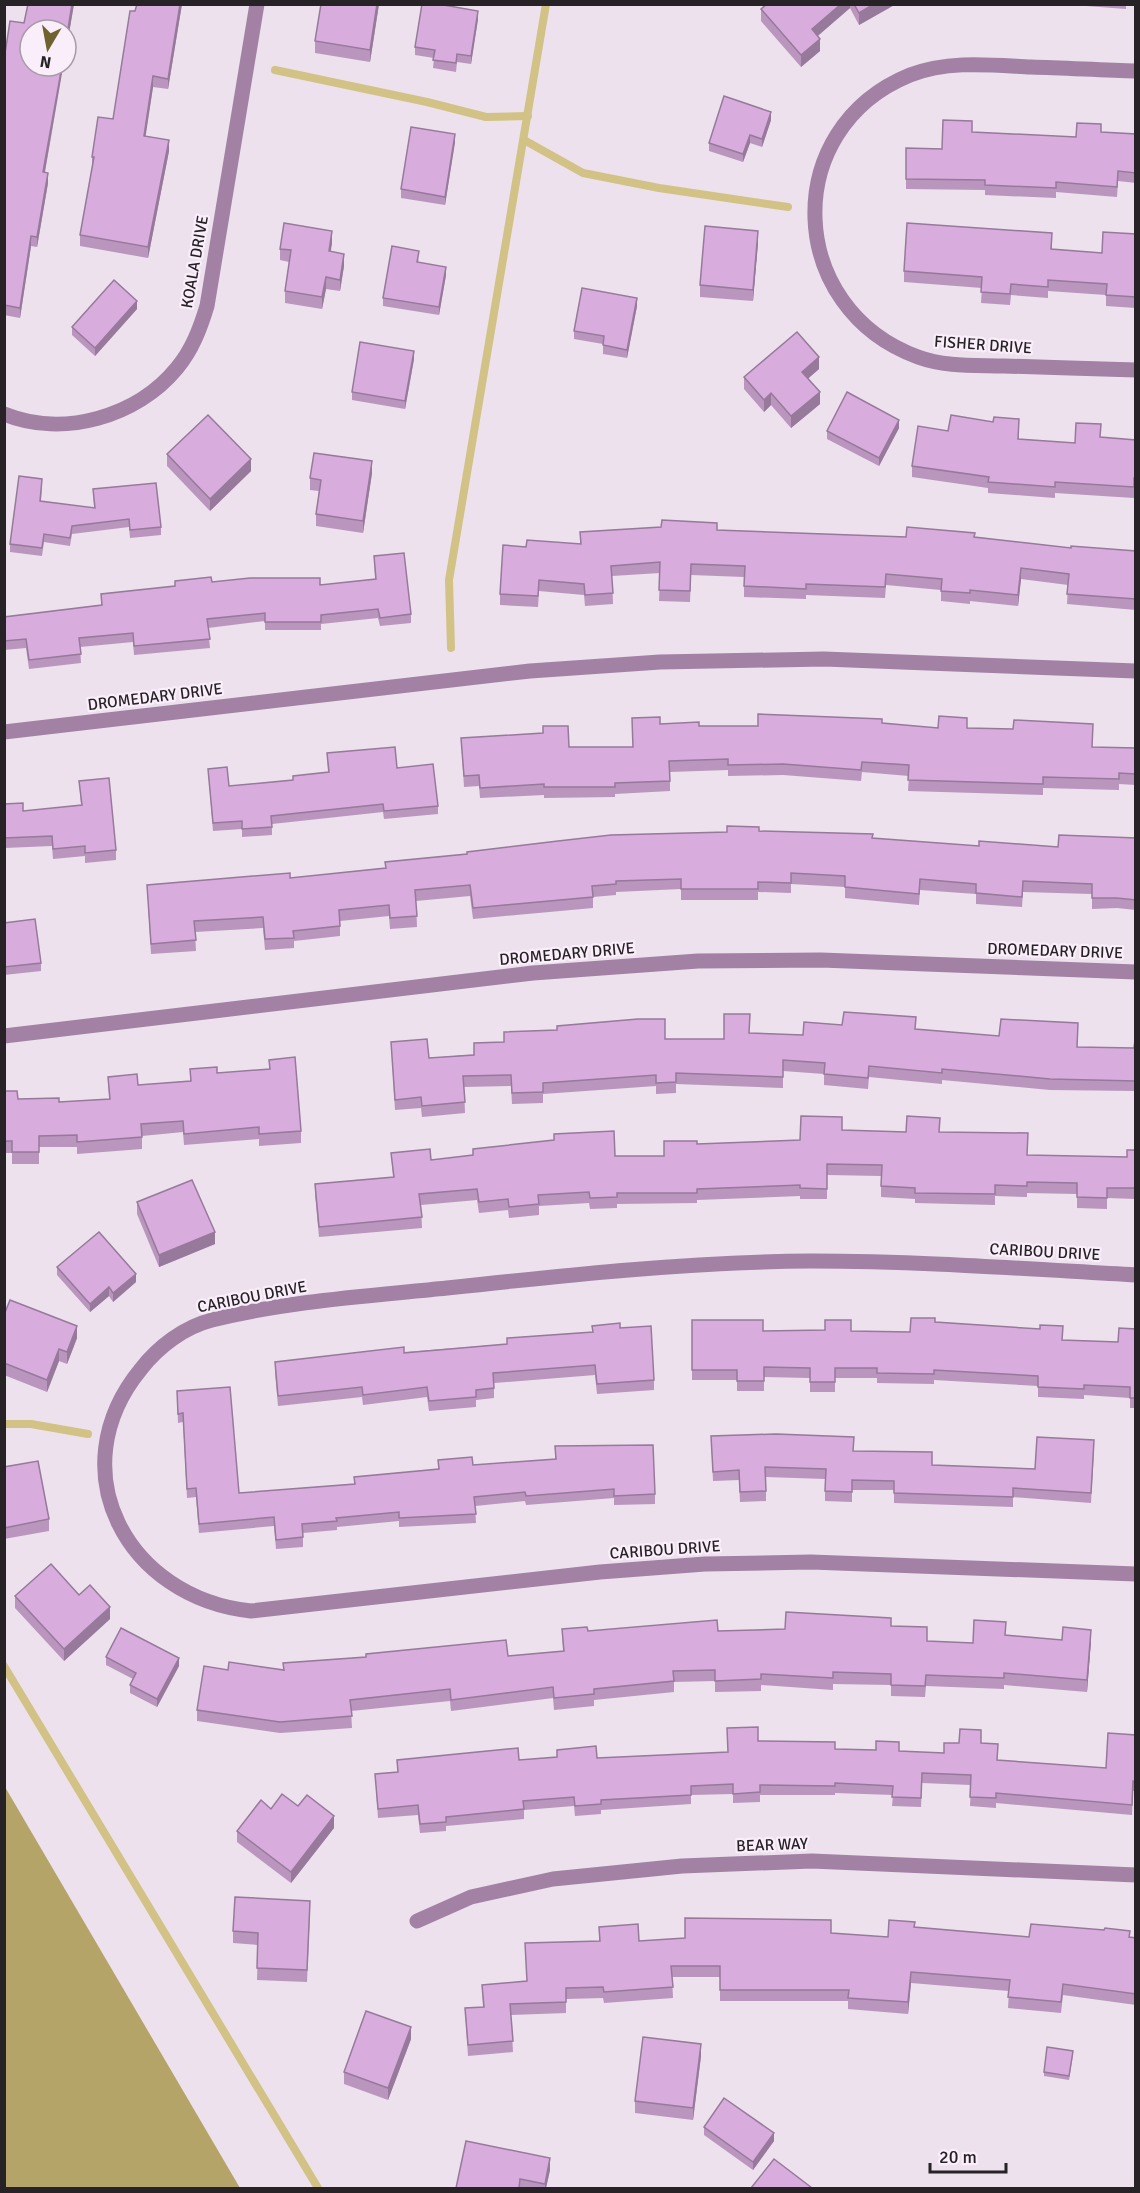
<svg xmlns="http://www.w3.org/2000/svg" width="1140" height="2193" font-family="Signika,sans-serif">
<rect width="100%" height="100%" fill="#ece1ed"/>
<!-- forest -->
<path fill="#b4a468" d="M5 1787 240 2188H5Z"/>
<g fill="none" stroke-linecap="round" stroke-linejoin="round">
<!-- stream -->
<g stroke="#d2c285" stroke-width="8">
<path d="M275 70 427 102 486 117 528 116"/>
<path d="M524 140 583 173 659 188 788 207"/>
<path d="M451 648 449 580 546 4"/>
<path d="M4 1424H31L88 1434"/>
<path d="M4 1666 318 2188"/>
</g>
<!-- minor -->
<g stroke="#a281a5" stroke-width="15">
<path d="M1136 71C1101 70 1066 68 1031 67 991 65 949 60 910 75 778 129 786 309 918 357 945 367 976 365 1004 366 1048 367 1092 369 1136 370"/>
<path d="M4 414C63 438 137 417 177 368 192 350 200 329 207 306L257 4"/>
<path d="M4 732 530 671 660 662 824 659 1136 671"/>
<path d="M4 1036 533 973 698 961 821 960 1136 972"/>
<path d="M1136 1275C1028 1269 919 1261 811 1261 689 1262 568 1275 447 1288 370 1296 287 1301 212 1320 184 1327 158 1347 141 1369 58 1470 127 1598 251 1611L600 1572 705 1564 811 1562 1136 1574"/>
<path d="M417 1921 471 1897 553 1879 682 1866 812 1861 1136 1875"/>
</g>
</g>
<!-- wall -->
<g fill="#ba95be">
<path d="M74 4 45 172 48 183 37 247 31 246 20 318 4 315V60L24 23Z"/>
<path d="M137 4H182L168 89 153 87 145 137 169 151 148 258 80 246V235L92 168V157L113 119Z"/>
<path d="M379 4 370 62 315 53V41Z"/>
<path d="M767 4H896L859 25 850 8 817 36 820 51 801 67 761 21V9Z"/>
<path d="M1060 4H1126V9Z"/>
<path d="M478 19 471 64 457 62 456 72 433 68 434 58 415 55V47Z"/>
<path d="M771 120 762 147 750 143 743 162 709 151V143Z"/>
<path d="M972 132 1076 137 1101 132 1136 134V183L1118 181 1117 197 1056 192V198L985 195V190L906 189V148L942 149Z"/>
<path d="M455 142 445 205 401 198V189Z"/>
<path d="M1136 234V308L1106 306V295L1048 291V298L1011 295 1010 305 981 303 982 288 904 282V271L1052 244V249L1102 253Z"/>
<path d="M332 243 330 252 344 266 340 291 326 289 322 309 285 303V291L289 262 280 260V249Z"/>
<path d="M758 243 753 301 700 297V285Z"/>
<path d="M419 259 418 262 446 275 439 315 383 306V298Z"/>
<path d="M637 306 627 358 603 354V344L574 339V331Z"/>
<path d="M137 309 95 356 72 335V327Z"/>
<path d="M414 359 405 409 352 400V392Z"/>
<path d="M819 369 808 378 820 404 791 428 771 405 764 412 744 389V377Z"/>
<path d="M993 422 1019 430V439L1075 443 1100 437 1136 440V489H1134V498L1055 493V498L988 493V488L912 477V466L948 431Z"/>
<path d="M899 428 879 466 827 439V431Z"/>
<path d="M167 454 251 471 210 511 167 466Z"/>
<path d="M372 473 363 533 316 526V514L319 491 310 490V478Z"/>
<path d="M42 487 41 501 94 508 93 489 161 527V535L130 538 129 527 72 534 70 546 44 542 42 556 10 552V544Z"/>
<path d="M717 530 906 537H975L1071 548 1136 551V610L1067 604 1068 585 1021 579 1018 606 970 601V604L941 601V590L886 585 885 598 806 595V599L744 597V577L691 575 690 602 659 601 660 573 612 576 613 604 585 606 584 595 539 591 538 607 500 605V594L526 547 580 544V532Z"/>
<path d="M374 556 411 614V623L380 626 378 618 321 624V630H265V621L208 628 210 648 134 655 133 642 80 647 81 663 29 669 26 648 4 650V617L101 605V594L175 586V581L320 585 375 579Z"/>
<path d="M632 718 660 724 699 726H758L882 723 938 728H967L1093 747 1136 748V785L1119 784V790L1043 788V795L908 791 909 776 862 772 861 781 783 775 728 776V770L670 772V791L615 794V797L544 798V795L480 798 479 786 464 787 461 738 569 747H633Z"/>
<path d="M327 753 397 768 438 806V814L384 819 383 812 272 824V835L242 837V829L213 831 208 769 229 786 293 780 328 772Z"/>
<path d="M79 781 116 850V860L85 863V856L53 859 52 846 4 848V804L23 811 81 805Z"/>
<path d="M759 831 979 846 1058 847 1136 838V910L1117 908 1092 909V894L1023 892 1022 907 976 904V894L920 890 919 905 845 898V887L791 884V893L758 892V900H681V889L616 892V895L593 897V908L473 919 470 896 416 901 417 927 390 929 389 916 340 921V936L294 941V948L265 950 263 928 195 932 196 951 151 954 147 885 290 878 385 868V862L727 832Z"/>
<path d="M4 923 41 963V971L4 975Z"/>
<path d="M842 1025 916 1029 1078 1047 1134 1048 1136 1032V1091L1050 1090 942 1080V1084L869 1077 868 1089 824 1085V1074L783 1071V1088L676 1084V1093L656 1094V1086L543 1094V1103L512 1104 511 1086 464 1087 465 1113 422 1117 421 1108 395 1110 391 1042 429 1058 665 1039H724L750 1033 803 1035Z"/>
<path d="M269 1060 301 1131V1143L259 1146V1139L184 1145 183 1132 142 1136V1149L77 1154V1147H39V1164H12V1153H4V1091L18 1099 59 1102 109 1099 108 1077 138 1085 190 1081V1069L217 1073 269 1069Z"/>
<path d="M842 1130 906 1132H940L1028 1155 1127 1157 1136 1150V1199L1107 1198V1209L1077 1208V1194L1027 1193V1197L995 1196V1205L915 1203V1199L881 1197V1176L827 1175V1199H800V1196L697 1200V1203L617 1204V1208L590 1209 589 1203 539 1206V1215L509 1218 508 1210 479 1213 477 1200 421 1205 422 1228 319 1237 315 1194V1184L393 1177 391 1153 431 1160 473 1155V1149L615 1156H664L697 1144 800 1140Z"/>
<path d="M137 1202 215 1244 159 1267 137 1214Z"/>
<path d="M57 1267 136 1282 113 1302 109 1296 90 1312 57 1275Z"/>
<path d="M4 1315 77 1338 67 1364 59 1361 47 1392 4 1375Z"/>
<path d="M692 1320 763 1331 910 1332 935 1322 1063 1340 1118 1342 1136 1329V1408H1130V1398L1084 1395V1399L1038 1397V1386L934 1380V1384L877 1383V1378H835V1392H810V1378L764 1377V1391H737V1380H692Z"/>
<path d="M620 1328 654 1380V1390L597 1394 595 1375 494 1383V1398L476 1400V1407L429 1411 427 1397 363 1405 362 1397 278 1406 275 1372V1362L507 1344V1338L592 1332Z"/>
<path d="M177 1391 239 1493 354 1484V1477L438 1469V1460L473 1465 555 1459V1446L655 1494V1504L614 1505V1498L526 1505 525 1501 475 1506 476 1523 399 1527V1521L337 1527V1530L303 1533V1547L276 1549 274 1526 199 1533 196 1497 187 1498 183 1422 178 1423Z"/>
<path d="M711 1436 854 1451 932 1465 1035 1469 1094 1450 1091 1503 1013 1497V1507L894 1503V1490H852V1502L825 1501V1479L766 1477V1501L740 1502 739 1480 713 1481Z"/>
<path d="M4 1467 49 1519V1531L4 1539Z"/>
<path d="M79 1595 110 1619 64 1661 15 1608V1596Z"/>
<path d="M891 1626 927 1641 973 1643 1006 1635 1062 1640 1091 1641 1087 1692 1004 1685V1689L926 1686 925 1697 891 1696V1685L833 1684V1690L761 1685V1691L715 1692V1681L674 1682V1692L594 1700V1706L554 1710 553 1698 451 1711 450 1701 351 1711 352 1728 280 1733 197 1721V1710L228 1670H283V1663L508 1656 563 1651 562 1629 588 1631H718Z"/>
<path d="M106 1657 179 1666 157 1707 130 1693V1685L133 1679 106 1665Z"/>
<path d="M1136 1735V1791H1133L1132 1815 996 1803V1808L970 1806 971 1785 922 1783 921 1807 892 1806 893 1795 835 1793V1795H760V1802L733 1803V1794L691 1795V1804L601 1810V1814L575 1816 574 1806 524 1810V1819L446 1826V1831L420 1833 418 1815 378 1818 375 1774 397 1772V1760H519L597 1758 728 1752 758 1741 835 1749 944 1753 959 1743H981L998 1760 1106 1768Z"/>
<path d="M298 1806 334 1828 291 1883 237 1842V1831L271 1809Z"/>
<path d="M310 1912 307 1982 257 1980 258 1945 233 1943V1931Z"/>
<path d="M599 1927 639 1941 831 1933 888 1937 915 1927 1029 1937 1136 1938V2005L1063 1995 1061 2013 1008 2008 1009 1991 911 1983 908 2014 848 2009V2001H720V1977H672L673 1998 604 2003 603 1998 566 1999V2013L511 2015 513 2052 468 2056 465 2008 483 2007 482 1985 526 1981 599 1941Z"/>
<path d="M411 2039 388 2100 344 2084V2072Z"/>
<path d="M1073 2055 1069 2080 1044 2076V2072Z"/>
<path d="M701 2056 693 2120 635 2113V2101Z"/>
<path d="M704 2127 774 2141 753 2170 704 2135Z"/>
<path d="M550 2170 546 2188H456Z"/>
</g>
<!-- shaded-wall -->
<g fill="#97799b">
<path d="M72 4H74L66 51V41Z"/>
<path d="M180 4H182L168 89V79Z"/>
<path d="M377 4H379L370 62V50Z"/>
<path d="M841 4H850V8L812 41V29Z"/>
<path d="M874 4H896L859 25V13Z"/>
<path d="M478 11V19L471 64V56Z"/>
<path d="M820 39V51L801 67V55Z"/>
<path d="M62 66H63L43 182V172Z"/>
<path d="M153 76V87L144 147V136Z"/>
<path d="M771 112V120L762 147V139Z"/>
<path d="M455 134V142L445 205V197Z"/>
<path d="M750 135V143L743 162V154Z"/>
<path d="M169 140V151L148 258V247Z"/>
<path d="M48 173V183L37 247V237Z"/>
<path d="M332 231V243L329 263V251Z"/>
<path d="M758 231V243L753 301V290Z"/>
<path d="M31 236V246L20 318V308Z"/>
<path d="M344 254V266L340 291V280Z"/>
<path d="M446 267V275L439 315V307Z"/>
<path d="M326 277V289L322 309V297Z"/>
<path d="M637 298V306L627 358V350Z"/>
<path d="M137 301V309L95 356V348Z"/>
<path d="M414 351V359L405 409V401Z"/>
<path d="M819 357V369L802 384V372Z"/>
<path d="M820 392V404L791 428V416Z"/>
<path d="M771 393V405L764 412V400Z"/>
<path d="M899 420V428L879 466V458Z"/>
<path d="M251 459V471L210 511V499Z"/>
<path d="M372 461V473L363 533V521Z"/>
<path d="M1021 568V579L1018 606V595Z"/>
<path d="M215 1232V1244L159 1267V1255Z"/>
<path d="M136 1274V1282L113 1302V1293Z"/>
<path d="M109 1287V1296L90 1312V1304Z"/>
<path d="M77 1326V1338L67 1364V1352Z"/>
<path d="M59 1349V1361L47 1392V1380Z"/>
<path d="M110 1607V1619L64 1661V1649Z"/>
<path d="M1091 1630V1641L1087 1692V1680Z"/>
<path d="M179 1658V1666L157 1707V1699Z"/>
<path d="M334 1816V1828L291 1883V1872Z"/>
<path d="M911 1972V1983L908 2014V2002Z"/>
<path d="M411 2027V2039L388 2100V2088Z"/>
<path d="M701 2044V2056L693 2120V2108Z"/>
<path d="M774 2133V2141L753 2170V2162Z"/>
<path d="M550 2158V2170L546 2188H545V2184Z"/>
</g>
<!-- building -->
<g fill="#d8addd" stroke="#97799b" stroke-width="1.5">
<path d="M28 4H72L66 41V30H30V66H62L43 172 48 173 37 237 31 236 20 308 4 305V60L10 21 24 23Z"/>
<path d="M137 4H180L168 79 153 76 144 136 169 140 148 247 80 235 94 157H92L98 117 113 119 130 11H135Z"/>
<path d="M321 4H377L370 50 315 41Z"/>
<path d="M422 4H438L478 11 471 56 457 54 456 63 433 60 435 50 415 47Z"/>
<path d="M767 4H841L812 29 820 39 801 55 761 9Z"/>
<path d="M854 4H874L859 13Z"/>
<path d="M724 96 771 112 762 139 750 135 743 154 709 143Z"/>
<path d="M943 120 972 121V132L1076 137 1077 123 1101 124V132L1136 134V173L1118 171 1117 187 1056 182V188L985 185V180L906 179V148L942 149Z"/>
<path d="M411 127 455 134 445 197 401 189Z"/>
<path d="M284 223 332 231 329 251 344 254 340 280 326 277 322 297 285 291 291 250 280 249Z"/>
<path d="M907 223 1052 233 1051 249 1102 253 1103 232 1136 234V297L1106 295 1107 284 1048 280V287L1011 284 1010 294 981 292 982 277 904 271Z"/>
<path d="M705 226 758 231 753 290 700 285Z"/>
<path d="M392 246 419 251 417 262 446 267 439 307 383 298Z"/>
<path d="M114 280 137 301 95 348 72 327Z"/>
<path d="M582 288 637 298 627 350 603 345 604 336 574 331Z"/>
<path d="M797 332 819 357 802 372 820 392 791 416 771 393 764 400 744 377Z"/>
<path d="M360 342 414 351 405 401 352 392Z"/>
<path d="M847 392 899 420 879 458 827 431Z"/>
<path d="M208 415 251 459 210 499 167 454Z"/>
<path d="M951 415 993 422 994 417 1019 419 1018 439 1075 443 1076 423 1101 424 1100 437 1136 440V478H1134V487L1055 482V487L988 482 989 477 912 466 918 426 948 431Z"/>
<path d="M314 453 372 461 363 521 316 514 321 480 310 478Z"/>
<path d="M19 476 42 479 40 501 95 508 93 489 156 483 161 527 130 530 129 519 72 526 70 538 44 534 42 548 10 544Z"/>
<path d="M662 520 717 523V530L906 537 907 527 975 533 974 537 1071 548V546L1136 551V599L1067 594 1069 574 1021 568 1018 595 970 590V593L941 591 942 579 886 574 885 587 806 584V589L744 586 745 566 691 564 690 591 659 590 660 562 611 566 613 593 585 595 584 584 539 580 538 596 500 594 503 545 526 547 527 540 581 544 580 532 661 527Z"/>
<path d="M404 553 411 614 380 618 378 609 321 615V622H265V613L207 619 210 639 134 646 133 633 79 638 81 654 29 660 26 639 4 641V617L102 605 101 594 175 586V581L211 577 212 582 250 578H320V585L376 579 374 556Z"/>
<path d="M758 714 882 719V723L938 728 939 716 967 718V728L1013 729 1014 720 1093 724 1092 747 1136 748V774L1119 773V779L1043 777V784L908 780 909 765 862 762 861 770 783 764 728 765V759L669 761 670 781 615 783V787H544V784L480 788 479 775 464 776 461 738 543 733V726H568L569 747H633L632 718 660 717V724L699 722V726H758Z"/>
<path d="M395 747 397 768 433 764 438 806 384 811 383 804 271 816 272 827 242 829V821L213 823 208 769 227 767 229 786 293 780V776L329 772 327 753Z"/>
<path d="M109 778 116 850 85 853V846L53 849 52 836 4 838V804L23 803V811L82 805 79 781Z"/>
<path d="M727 826 759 827V831L873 834 872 838 979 846V841L1058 847 1059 835 1136 838V900L1117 898H1092V884L1023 881 1022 897 976 893V884L920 879 919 894 845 887V876L791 873V883L758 882V889H681V879L616 881V884L592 886 593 897 473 908 470 885 415 890 417 916 390 918 389 905 339 910 340 926 293 931 294 938 265 939 263 917 194 921 196 940 151 944 147 885 290 873V878L386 868 385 862 467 854V852L558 841 611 835 727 832Z"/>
<path d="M35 919 41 963 4 967V923Z"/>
<path d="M844 1012 916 1017 915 1029 999 1036 1001 1019 1078 1023 1077 1047 1134 1048 1136 1032V1081L1050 1079 942 1069V1073L869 1066 868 1078 824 1074 825 1063 783 1060V1077L676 1073V1082L656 1083V1075L543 1083V1092L512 1093 511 1075 463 1076 465 1102 422 1106 421 1097 395 1100 391 1042 427 1039 429 1058 474 1055V1043L504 1042V1032L557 1030V1026L638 1019H665V1039H724V1014H750L749 1033 803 1035 804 1022 842 1025Z"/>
<path d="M295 1057 301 1131 259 1134V1127L184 1134 183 1121 141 1124 142 1137 77 1142V1135L39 1136V1152H12V1141H4V1091H17L18 1099 59 1098V1102L110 1099 108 1077 137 1074 138 1085 191 1081 190 1069 217 1067V1073L270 1069 269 1060Z"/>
<path d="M801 1116 842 1117V1130L906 1132 907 1116 940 1118 939 1132 1028 1133 1027 1155 1127 1157V1150H1136V1188H1107V1198L1077 1197V1183L1027 1182V1186L995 1185V1194L915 1193V1188L881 1186 882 1165 827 1164V1189L800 1188V1185L697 1189V1193H617V1197L590 1198 589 1192 538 1195 539 1204 509 1207 508 1199 479 1202 477 1189 419 1194 422 1217 319 1227 315 1184 394 1177 391 1153 430 1149 431 1160 473 1155V1149L554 1140V1134L614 1131 615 1156H664V1141H697V1144L800 1140Z"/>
<path d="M192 1180 215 1232 159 1255 137 1202Z"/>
<path d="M99 1232 136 1274 113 1293 109 1287 90 1304 57 1267Z"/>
<path d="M10 1300 77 1326 67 1352 59 1349 47 1380 4 1363V1315Z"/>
<path d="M911 1318H935V1322L1040 1329V1325L1063 1326 1062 1340 1118 1342 1119 1328 1136 1329V1398H1130V1387L1084 1385V1389L1038 1387V1376L934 1370V1374L877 1373V1368H835V1382H810V1368L764 1367V1381H737V1370H692V1320H763V1331L825 1330V1320H851V1331L910 1332Z"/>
<path d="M620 1323V1328L651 1326 654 1380 597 1384 595 1365 493 1373 494 1388 476 1390V1397L429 1401 427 1387 363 1395 362 1387 278 1396 275 1362 404 1347V1353L507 1344V1338L593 1332 592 1326Z"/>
<path d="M230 1387 239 1493 355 1484 354 1477 439 1469 438 1460 472 1457 473 1465 556 1459 555 1446 653 1445 655 1494 614 1496V1489L526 1496 525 1492 474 1497 476 1514 399 1518V1512L336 1518 337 1521 302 1524 303 1537 276 1540 274 1517 199 1524 196 1488 187 1489 183 1413 178 1414 177 1391Z"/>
<path d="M776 1434 854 1437 853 1451 932 1452V1465L1035 1469 1037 1437 1094 1440 1091 1493 1013 1488V1497L894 1493V1481L852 1480V1492L825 1491 826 1469 765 1467 766 1491 740 1492 739 1470 713 1472 711 1436Z"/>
<path d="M38 1461 49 1519 4 1528V1467Z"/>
<path d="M51 1564 79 1595 90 1585 110 1607 64 1649 15 1596Z"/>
<path d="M786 1612 891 1618V1626L927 1627V1641L973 1643 974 1620 1006 1622 1005 1635 1062 1640 1063 1627 1091 1630 1087 1680 1004 1673V1678L926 1675 925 1686 891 1685V1674L833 1672V1678L761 1674V1679L715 1681V1670L673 1671 674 1681 594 1689V1694L554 1698 553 1687 451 1700 450 1689 350 1700 352 1716 280 1722 197 1710 204 1666 228 1670 229 1662 284 1670 283 1663 366 1657V1654L506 1640 508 1656 564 1651 562 1629 587 1627 588 1631 717 1620 718 1631 785 1629Z"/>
<path d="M121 1628 179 1658 157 1699 130 1685 136 1673 106 1657Z"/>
<path d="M758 1727V1741L835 1742V1749L876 1750V1741L899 1742V1751L944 1753V1743H959L960 1729 981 1730V1743L998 1744 997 1760 1106 1768 1108 1733 1136 1735V1782L1133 1781 1132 1805 996 1793V1798L970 1797 971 1775 922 1773 921 1798 892 1797 893 1786 835 1783V1786L760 1785V1792L733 1794V1784L691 1786V1795L601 1800V1804L575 1806 574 1797 523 1801 524 1809 446 1817V1822L420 1824 418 1805 378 1809 375 1774 398 1772 397 1760 518 1748 519 1760 557 1757V1750L596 1746 597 1758 728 1752 727 1728Z"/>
<path d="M282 1794 298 1806 307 1795 334 1816 291 1872 237 1831 261 1800 271 1809Z"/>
<path d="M235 1897 310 1901 307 1970 257 1968 258 1933 233 1931Z"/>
<path d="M685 1918 831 1920V1933L888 1937 889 1920 915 1922 914 1927 1029 1937 1031 1924 1104 1930 1105 1928 1130 1931 1129 1937 1136 1938V1994L1063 1984 1061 2002 1008 1997 1010 1980 911 1972 908 2002 848 1998 849 1990H720V1966H671L673 1987 604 1992 603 1987 566 1988V2002L510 2004 513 2041 468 2045 465 2008 484 2007 482 1985 527 1981 525 1943 600 1941 599 1927 638 1924 639 1941 685 1938Z"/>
<path d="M366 2011 411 2027 388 2088 344 2072Z"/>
<path d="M643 2037 701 2044 693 2108 635 2101Z"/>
<path d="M1047 2047 1073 2051 1069 2076 1044 2072Z"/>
<path d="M724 2098 774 2133 753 2162 704 2127Z"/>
<path d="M466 2141 550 2158 545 2184 520 2179 519 2188H456Z"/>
<path d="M774 2159 812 2188H751Z"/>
</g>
<g text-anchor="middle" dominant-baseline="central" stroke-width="4.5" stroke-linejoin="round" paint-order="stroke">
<!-- street labels -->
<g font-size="16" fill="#262226" stroke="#f9eefa">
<text transform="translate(195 262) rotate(-80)">KOALA DRIVE</text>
<text transform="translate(983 345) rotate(4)">FISHER DRIVE</text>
<text transform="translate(155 697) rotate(-7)">DROMEDARY DRIVE</text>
<text transform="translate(1055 951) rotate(2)">DROMEDARY DRIVE</text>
<text transform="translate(567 954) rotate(-5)">DROMEDARY DRIVE</text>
<text transform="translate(1045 1252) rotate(3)">CARIBOU DRIVE</text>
<text transform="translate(252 1297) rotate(-11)">CARIBOU DRIVE</text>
<text transform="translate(665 1550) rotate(-4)">CARIBOU DRIVE</text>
<text transform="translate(772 1845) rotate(-2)">BEAR WAY</text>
</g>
</g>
<!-- border -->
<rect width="1140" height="2193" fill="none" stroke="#262226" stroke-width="12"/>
<!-- north arrow -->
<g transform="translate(48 48) rotate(190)"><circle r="28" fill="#f9eefa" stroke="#a59ca5" stroke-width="1.5"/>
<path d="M0-4.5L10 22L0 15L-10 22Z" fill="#6f622f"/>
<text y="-9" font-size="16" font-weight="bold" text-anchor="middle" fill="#262226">N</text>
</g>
<!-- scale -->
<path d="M930 2163v9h76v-9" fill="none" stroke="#262226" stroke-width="3"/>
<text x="939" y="2163" font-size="18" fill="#262226" stroke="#f9eefa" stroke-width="4.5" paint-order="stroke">20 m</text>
</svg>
